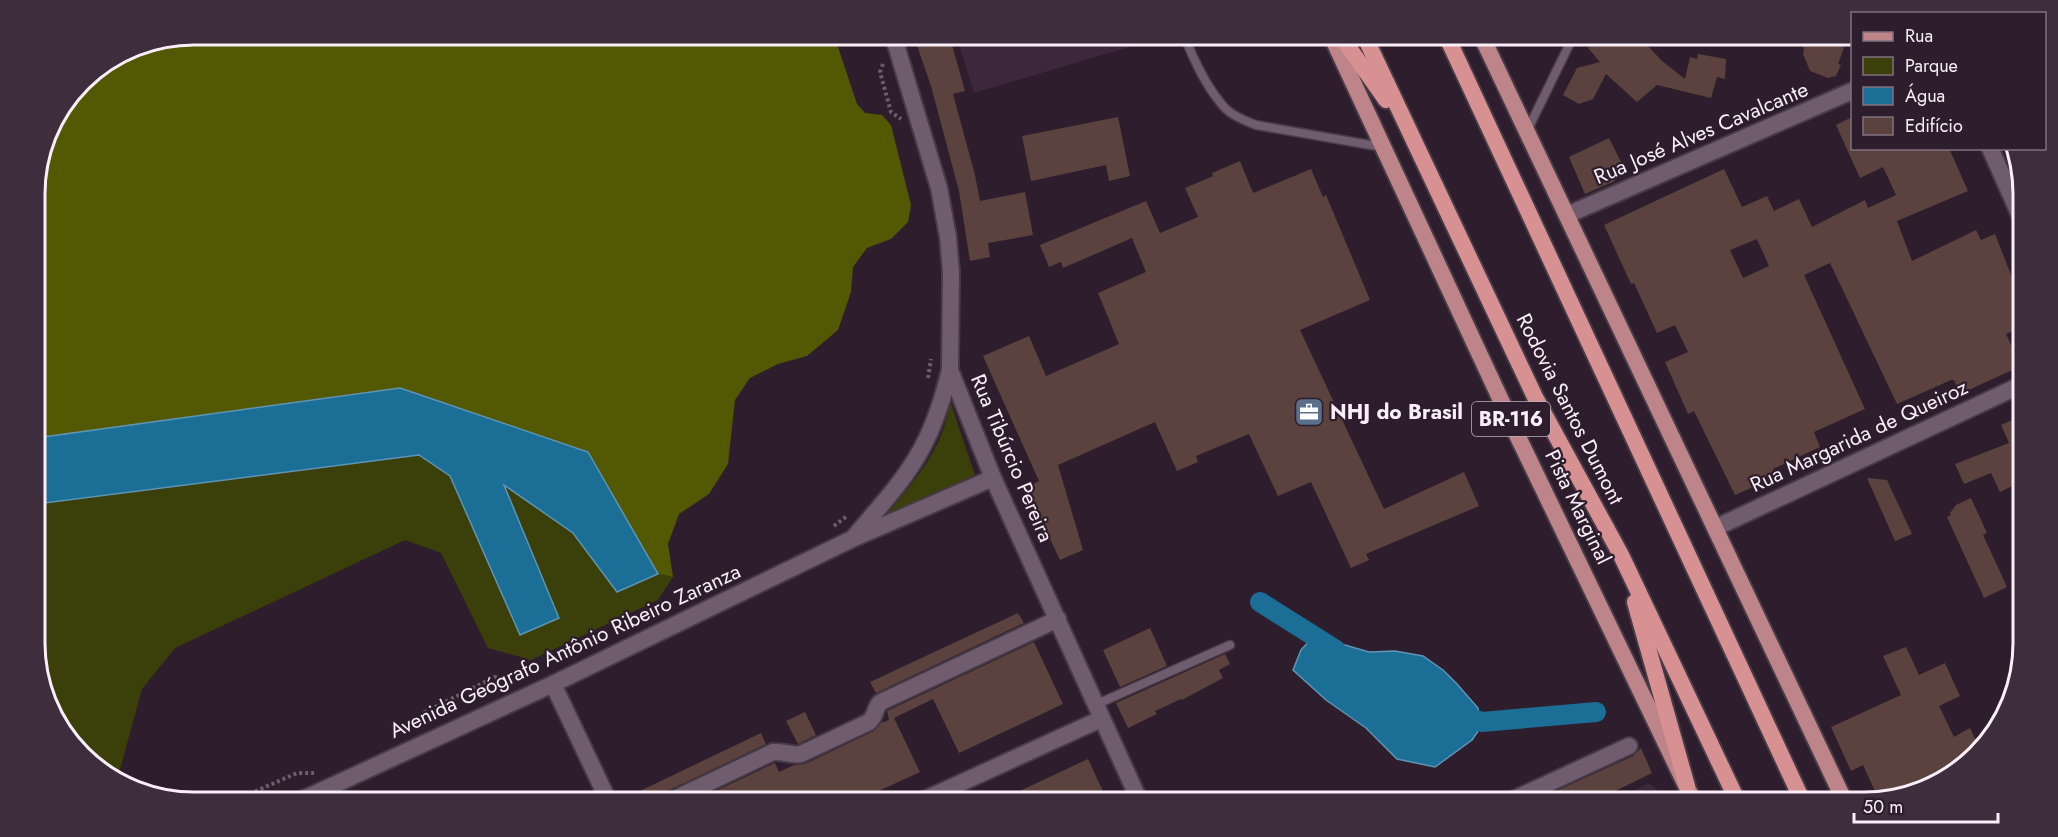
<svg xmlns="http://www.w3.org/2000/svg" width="2058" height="837" font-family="Jost,sans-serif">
<rect width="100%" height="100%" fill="#2e1d2d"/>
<!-- built -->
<g fill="#3c273c">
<path d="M956 35H1162L1160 38 974 93Z"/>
<path d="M1649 783 1665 796 1668 802H1610Z"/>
</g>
<!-- green -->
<g fill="#3b3f0a">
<path d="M950 401 975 475 883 519C905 492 929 466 942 433 946 423 948 411 950 401Z"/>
<path d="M419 455 450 476 520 635 559 618 503 484 573 533 617 591 658 574 673 577 658 600 531 660 488 648 441 553 405 540 175 648 142 689 118 777 74 748 38 673 37 504Z"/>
</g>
<!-- forest -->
<path fill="#535803" d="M194 35H834L857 104 865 113 882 115 891 125 911 205 908 222 891 239 867 248 853 267 851 292 838 330 807 356 778 364 750 378 735 400 728 464 709 494 679 514 668 544 673 577 658 574 588 452 400 388 36 438 35 184 51 123 89 74 134 47Z"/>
<!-- water -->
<g fill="#1b6e96" stroke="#5e95b4" stroke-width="1.5">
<path d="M400 388 588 452 658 574 617 592 573 533 504 485 559 618 520 635 450 476 419 455 37 504 36 438Z"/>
<path d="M1314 636 1369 652 1395 651 1423 656 1443 670 1457 684 1478 708 1481 727 1472 740 1435 767 1397 759 1366 728 1326 700 1293 670 1301 650Z"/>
</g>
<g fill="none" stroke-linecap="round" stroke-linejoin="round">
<!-- canal -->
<g stroke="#1b6e96" stroke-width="20">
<path d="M1260 602 1336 650"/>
<path d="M1457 714 1482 722 1596 712"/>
</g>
</g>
<!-- building -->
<g fill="#5b423e" fill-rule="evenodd">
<path d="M913 34H949L965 91 953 94 975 175 980 201 1025 192 1033 235 988 243 990 257 970 261 959 191 931 86Z"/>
<path d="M1595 34H1651L1647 45 1662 61 1685 79 1690 57 1697 59 1698 54 1726 59 1725 79 1717 77 1711 98 1657 85 1637 102 1606 74 1593 99 1579 104 1563 95 1577 68 1600 62 1588 48Z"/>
<path d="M1797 34H1838L1844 48 1838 64 1841 65 1836 76 1828 78 1810 71 1803 54 1804 49Z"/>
<path d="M1118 117 1130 176 1109 181 1106 165 1031 181 1022 136Z"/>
<path d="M1852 117V148H1949L1968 191 1897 221 1912 261 1976 230 1981 240 1995 234 2022 303 2023 327 2006 334 2021 366 1960 394 1954 380H1951L1897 404 1830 263 1804 275 1865 409 1814 432 1820 447 1773 469 1778 476 1735 495 1694 411 1688 414 1665 362 1688 352 1675 325 1657 333 1634 283 1631 284 1604 225 1724 169 1742 207 1767 196 1774 211 1799 199 1812 227 1865 200 1868 208 1896 195 1883 167 1860 178 1836 125ZM1757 239 1769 266 1743 278 1730 250Z"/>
<path d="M1609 138 1624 168 1612 174 1615 181 1585 194 1569 157Z"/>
<path d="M1240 161 1253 193 1311 169 1323 197 1326 195 1370 300 1300 330 1384 509 1464 472 1479 506 1366 554 1369 560 1351 568 1311 482 1278 496 1249 434 1196 456 1198 462 1177 471 1155 422 1058 465 1083 550 1060 560 1026 488 1039 481 983 356 1029 336 1046 376 1119 344 1098 293 1146 272 1132 238 1063 268 1061 262 1049 267 1040 245 1146 201 1160 233 1198 217 1185 188 1213 176 1212 173Z"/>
<path d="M2023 415V481L2000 492 1991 473 1964 484 1955 464 2009 443 2001 425Z"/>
<path d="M1867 478 1887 480 1912 534 1895 541Z"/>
<path d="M1971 498 1987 533 1983 535 2007 587 1984 598 1947 517 1951 515 1950 513 1956 505Z"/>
<path d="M1018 613 1024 623 876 693 870 682Z"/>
<path d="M1150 628 1167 666 1120 687 1103 650Z"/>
<path d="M1034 642 1063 704 959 753 933 699 894 718 920 772 855 802H806L800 791 775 802H692L775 763 779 772 794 765 805 764 874 731 881 723 889 720 887 711Z"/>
<path d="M1906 647 1919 675 1945 663 1960 696 1939 706 1954 737 1970 728 1978 745 1963 766 1933 780 1879 800 1863 765 1851 771 1831 727 1901 695 1883 656Z"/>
<path d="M1225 654 1230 664 1219 670 1223 678 1182 700 1181 699 1155 711 1157 714 1128 728 1116 703Z"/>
<path d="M805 712 816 735 798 744 786 721Z"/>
<path d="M761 733 766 744 663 793 659 797 658 802H619V801Z"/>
<path d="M1641 748 1652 773 1595 801V799L1586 802H1532L1633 756Z"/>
<path d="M1088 759 1108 802H1071L1069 797 1056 802H996Z"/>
</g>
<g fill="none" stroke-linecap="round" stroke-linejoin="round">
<!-- service casing -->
<g stroke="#473a47" stroke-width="11">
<g id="service">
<path d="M1184 35C1194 61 1207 89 1226 109 1234 117 1246 121 1256 125L1382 147"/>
<path d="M1527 131 1574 35"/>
<path d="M1095 705 1230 645"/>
</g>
</g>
<!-- minor casing -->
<g stroke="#473a47" stroke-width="20">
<g id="minor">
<path d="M893 35 939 188 948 237 951 272 950 370 993 478 1140 802"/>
<path d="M1990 148 2022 220"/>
<path d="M1567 215 1852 91"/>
<path d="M1715 528 2023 384"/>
<path d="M855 536C880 506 909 476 926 440 937 418 944 394 950 370"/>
<path d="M553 684 609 802"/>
<path d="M297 802 553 684 852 539 993 478"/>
<path d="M668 802 773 752C783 751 791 756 801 754L869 722C877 715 874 707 881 702L1058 619"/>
<path d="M919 802 1101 719"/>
<path d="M1508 802 1629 746"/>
</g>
</g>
<!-- primary casing -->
<g stroke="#473a47" stroke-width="20">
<g id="primary">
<path d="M1331 35 1519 439 1694 802"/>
<path d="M1481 35 1845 802"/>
</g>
</g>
<!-- trunk casing -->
<g stroke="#473a47" stroke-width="20">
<g id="trunk">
<path d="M1340 35 1386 100"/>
<path d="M1364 35 1535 397 1621 555 1738 802"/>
<path d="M1446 35 1803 802"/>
<path d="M1635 602 1687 786"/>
</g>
</g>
<!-- path -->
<g stroke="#6d5e6c" stroke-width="4" stroke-dasharray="3 3" stroke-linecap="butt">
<path d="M883 64 880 72 891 112 901 119"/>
<path d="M928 378 931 359"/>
<path d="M834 526 847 516"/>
<path d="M415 728 425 712 495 677 516 682"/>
<path d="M241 802 247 795 297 773H316"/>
</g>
<!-- service -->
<use href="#service" stroke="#6f5c6e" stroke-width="8"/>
<!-- minor -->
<use href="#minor" stroke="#6f5c6e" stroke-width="16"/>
<!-- primary -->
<use href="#primary" stroke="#bd8489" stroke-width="16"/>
<!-- trunk -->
<use href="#trunk" stroke="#d79192" stroke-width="16"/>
</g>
<!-- icons -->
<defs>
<g id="office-square" transform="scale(1.5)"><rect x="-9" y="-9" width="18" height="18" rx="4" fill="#5c6f8a" stroke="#2e1d2d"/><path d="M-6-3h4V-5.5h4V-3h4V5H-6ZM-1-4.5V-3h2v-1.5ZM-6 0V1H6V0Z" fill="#fff"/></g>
</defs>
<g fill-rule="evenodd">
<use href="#office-square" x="1309" y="412"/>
</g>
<g text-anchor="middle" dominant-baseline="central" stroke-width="4.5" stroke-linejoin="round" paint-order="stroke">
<!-- shield labels -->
<rect fill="#2e1d2d" stroke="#bdb0bc" stroke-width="1.5" x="1472" y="402" width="78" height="34" rx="4.5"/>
<g font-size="20" font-weight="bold" fill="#faeff9">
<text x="1511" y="419">BR-116</text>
</g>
<!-- street labels -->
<g font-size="21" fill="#faeff9" stroke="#2e1d2d">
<text transform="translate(1701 133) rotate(-23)">Rua José Alves Cavalcante</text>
<text transform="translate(1570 409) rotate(63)">Rodovia Santos Dumont</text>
<text transform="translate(1859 436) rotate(-25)">Rua Margarida de Queiroz</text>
<text transform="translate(1012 458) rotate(67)">Rua Tibúrcio Pereira</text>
<text transform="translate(1578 507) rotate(64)">Pista Marginal</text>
<text transform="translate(565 651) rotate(-25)">Avenida Geógrafo Antônio Ribeiro Zaranza</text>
</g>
<!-- poi labels -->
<g font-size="21" font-weight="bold" fill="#faeff9" stroke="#2e1d2d" text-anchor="start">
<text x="1330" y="412">NHJ do Brasil</text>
</g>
</g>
<!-- crop -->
<path d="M0 0H2058V837H0ZM194 45H1864A149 149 0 0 1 2013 194V643A149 149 0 0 1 1864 792H194A149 149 0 0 1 45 643V194A149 149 0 0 1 194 45Z" fill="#3e2e3d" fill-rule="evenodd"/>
<path fill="none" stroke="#faeff9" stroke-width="3" d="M194 45H1864A149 149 0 0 1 2013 194V643A149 149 0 0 1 1864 792H194A149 149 0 0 1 45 643V194A149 149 0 0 1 194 45Z"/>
<!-- legend -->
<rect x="1851" y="12" width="195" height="138" fill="#2e1d2d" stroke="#80717f" stroke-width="1.5"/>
<rect x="1863" y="32" width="30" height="9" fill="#bd8489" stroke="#80717f" stroke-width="1.5"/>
<text x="1905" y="42" font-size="18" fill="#faeff9">Rua</text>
<rect x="1863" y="57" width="30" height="18" fill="#3b3f0a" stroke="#80717f" stroke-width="1.5"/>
<text x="1905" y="72" font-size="18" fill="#faeff9">Parque</text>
<rect x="1863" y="87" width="30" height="18" fill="#1b6e96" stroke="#80717f" stroke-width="1.5"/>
<text x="1905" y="102" font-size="18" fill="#faeff9">Água</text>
<rect x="1863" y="117" width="30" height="18" fill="#5b423e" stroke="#80717f" stroke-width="1.5"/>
<text x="1905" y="132" font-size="18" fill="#faeff9">Edifício</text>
<!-- scale -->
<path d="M1854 813v9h144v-9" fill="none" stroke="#faeff9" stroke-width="3"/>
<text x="1863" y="813" font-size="18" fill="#faeff9" stroke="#2e1d2d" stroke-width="4.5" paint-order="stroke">50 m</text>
</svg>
